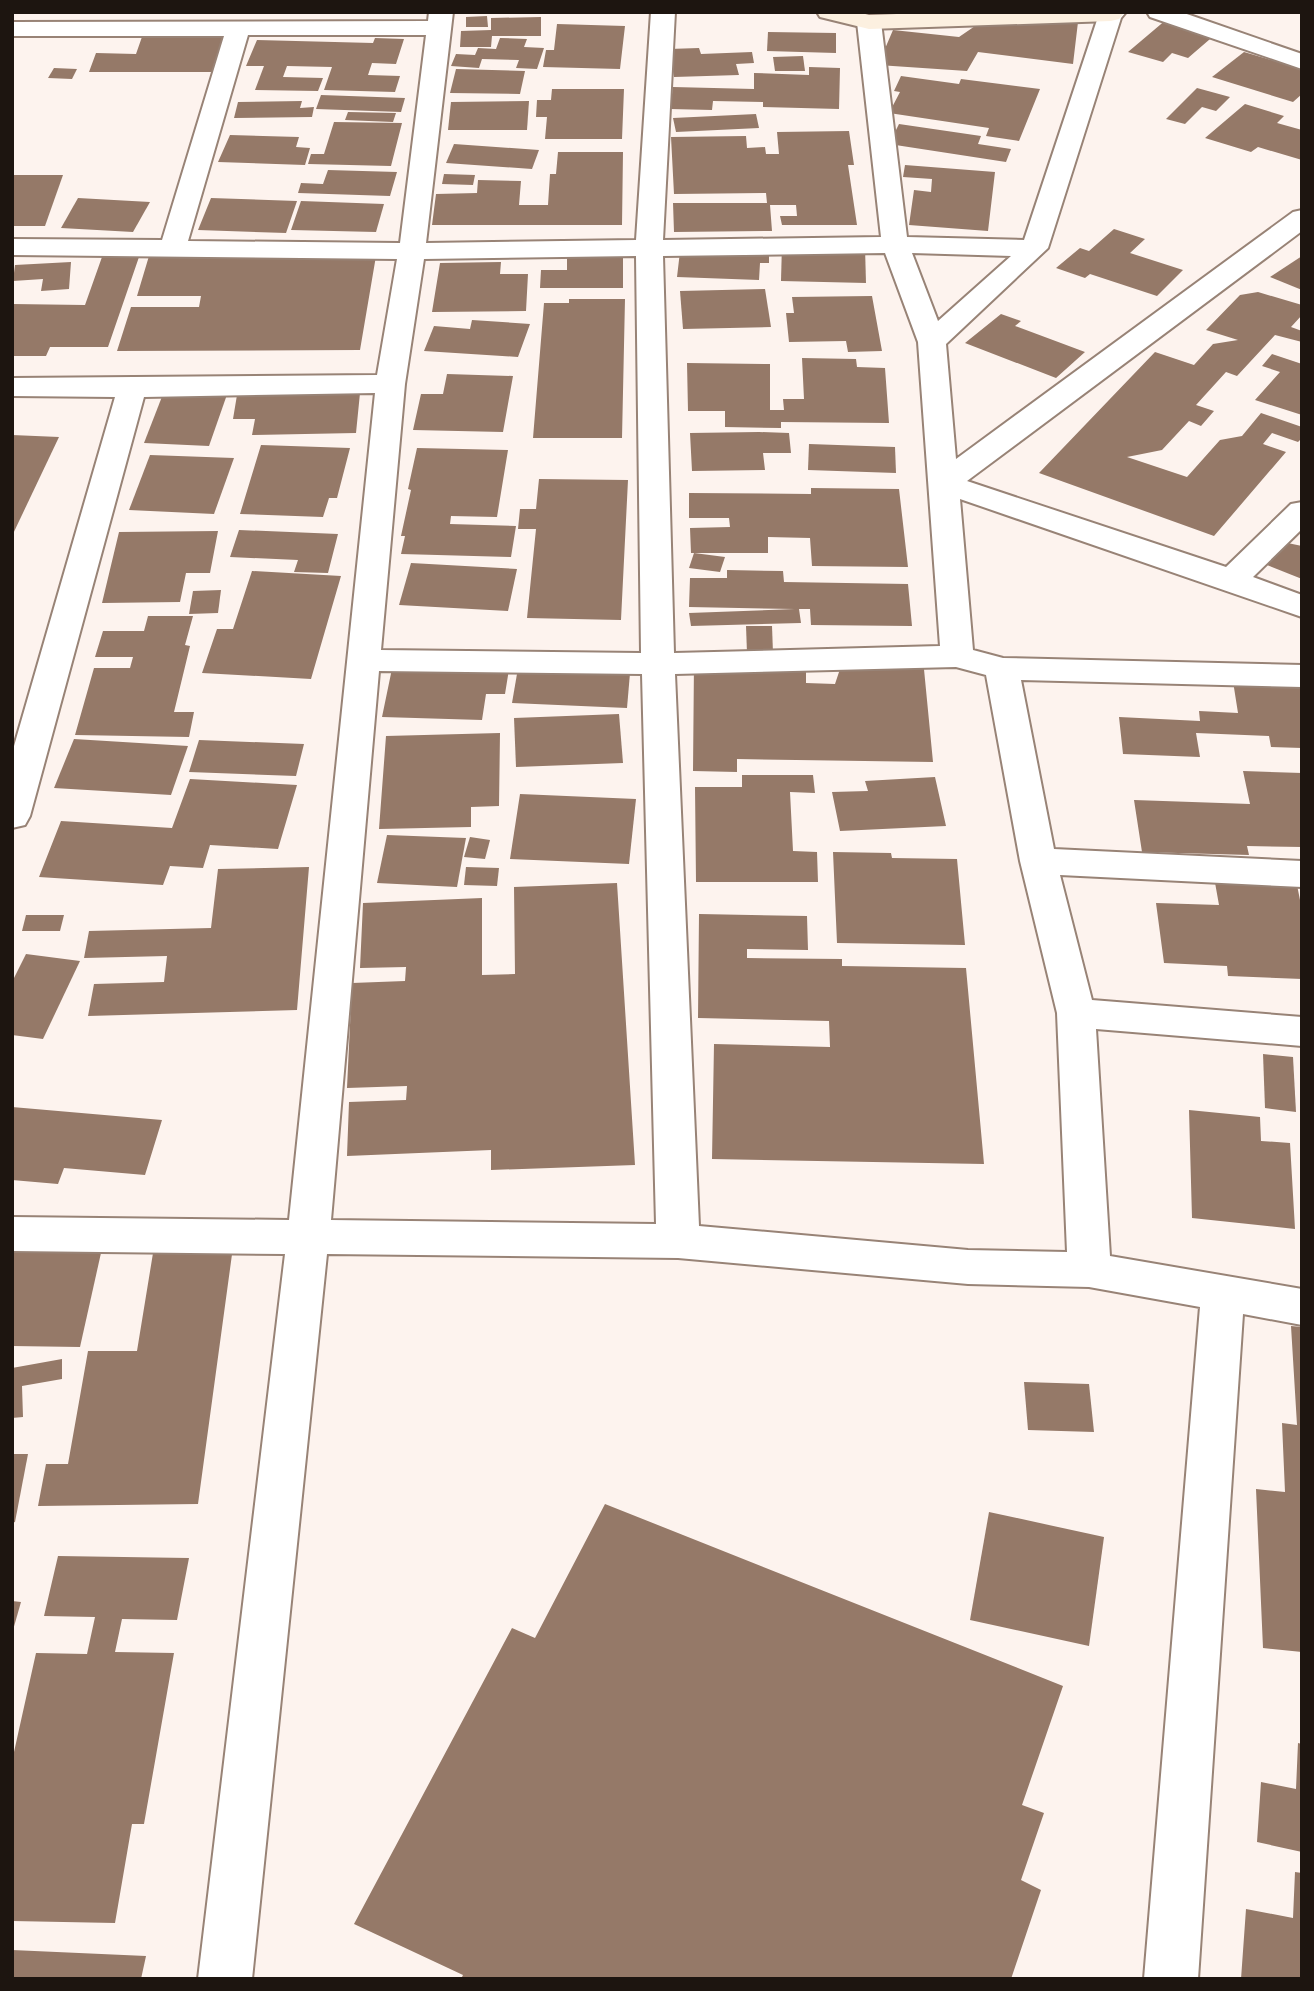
<svg xmlns="http://www.w3.org/2000/svg" width="1314" height="1991" font-family="Montserrat,sans-serif">
<rect width="100%" height="100%" fill="#fdf3ee"/>
<!-- building -->
<g fill="#957968">
<path d="M487 16 488 27H466V17Z"/>
<path d="M541 17V36H492L491 47H460L461 31 491 30V18Z"/>
<path d="M1167 19 1217 33 1188 58 1172 53 1163 62 1128 52Z"/>
<path d="M1078 22 1073 64 978 52 967 71 878 65 893 30 959 37 978 24Z"/>
<path d="M557 24 625 26 620 69 543 67 546 50H554Z"/>
<path d="M768 32 836 33V53L767 51Z"/>
<path d="M143 34 227 35 215 72H89L96 53 136 54Z"/>
<path d="M375 38 404 39 396 64 372 63 368 75 400 76 395 92 324 90 332 67 287 66 283 77 323 78 318 91 255 90 264 66H246L257 40 373 43Z"/>
<path d="M500 38 527 39 524 47 544 48 537 69 516 68 519 60 482 59 479 68 451 66 456 54 475 55 478 48 496 49Z"/>
<path d="M699 48 701 54 752 52 754 63 736 64 739 75 674 77 669 49Z"/>
<path d="M1244 52 1302 69V94L1293 102 1212 77Z"/>
<path d="M803 56 805 71H775L773 57Z"/>
<path d="M809 67 840 68 839 109 763 107V102L713 101 712 110 670 109 673 87 754 89V73L809 75Z"/>
<path d="M54 68 77 69 72 79 48 78Z"/>
<path d="M456 69 525 71 520 94 450 93Z"/>
<path d="M901 76 959 84 961 79 1040 89 1019 141 986 136 989 128 889 113 900 92 894 91Z"/>
<path d="M1197 88 1230 97 1216 111 1202 107 1185 124 1166 119Z"/>
<path d="M552 89H624L622 139H545L547 117H536L537 100H551Z"/>
<path d="M321 95 405 98 401 112 316 109Z"/>
<path d="M302 101 300 108 314 107 312 117 234 118 238 102Z"/>
<path d="M529 101 527 130H448L451 102Z"/>
<path d="M1245 104 1284 116 1277 123 1302 130V160L1258 147 1251 152 1205 138Z"/>
<path d="M348 112 396 113 393 122 345 120Z"/>
<path d="M756 114 759 128 676 132 673 118Z"/>
<path d="M334 122 402 123 391 166 308 164 311 154H324Z"/>
<path d="M899 124 981 136 978 144 1011 149 1006 162 889 144Z"/>
<path d="M849 131 854 165H848L857 225H782L780 216H797L796 205H770L772 231 674 232 673 203H767L766 193 674 194 671 137 746 136 747 148 765 147 766 154H779L777 132Z"/>
<path d="M230 135 299 137 296 147 310 148 305 165 218 162Z"/>
<path d="M454 144 539 150 532 169 446 163Z"/>
<path d="M558 152H623L622 225H432L436 194 477 193 478 180 521 181 519 205H548L550 174H556Z"/>
<path d="M905 165 995 172 988 231 909 225 914 190 931 192 932 179 903 177Z"/>
<path d="M328 170 397 172 390 196 298 193 301 183 323 184Z"/>
<path d="M444 174 475 175 473 185 442 184Z"/>
<path d="M12 175H63L45 226H12Z"/>
<path d="M78 198 150 202 133 232 61 228Z"/>
<path d="M211 198 297 201 286 233 198 230Z"/>
<path d="M301 201 384 204 376 232 291 230Z"/>
<path d="M1114 229 1145 239 1130 253 1183 270 1157 296 1090 274 1085 278 1056 268 1080 248 1089 251Z"/>
<path d="M681 243 769 246V263H760L759 280 677 277Z"/>
<path d="M782 244 865 247 866 283 781 281Z"/>
<path d="M567 252H623V288H540L541 270H567Z"/>
<path d="M149 256H376L360 350 117 351 131 307H199L201 296H137Z"/>
<path d="M1302 256V290L1270 277Z"/>
<path d="M102 257H139L108 347H50L46 356H12V304L85 305Z"/>
<path d="M71 262 69 289 41 291 43 279 13 281 15 265Z"/>
<path d="M501 262 500 274H528L526 311 432 312 440 263Z"/>
<path d="M765 289 771 327 683 329 680 291Z"/>
<path d="M1258 292 1302 305V315L1291 327 1302 331V342L1275 335 1237 376 1226 372 1196 405 1214 411 1201 426 1189 421 1162 450 1127 457 1187 477 1220 440 1242 436 1261 413 1302 427V438L1298 442 1272 433 1263 444 1286 452 1214 536 1039 473 1155 352 1194 365 1213 344 1238 340 1206 330 1240 295Z"/>
<path d="M872 296 882 351 848 352 846 341 789 342 786 313H794L792 297Z"/>
<path d="M569 299H625L622 438H533L544 303H569Z"/>
<path d="M1001 314 1021 321 1015 326 1085 352 1056 378 965 343Z"/>
<path d="M472 320 530 324 518 357 424 351 434 326 470 329Z"/>
<path d="M1272 354 1302 364V415L1255 400 1280 372 1262 366Z"/>
<path d="M802 358 856 359 857 367 885 368 889 423 781 422V428L725 427V411H688L687 363 770 364V410H784L783 399H804Z"/>
<path d="M447 374 513 376 503 432 413 430 421 394H443Z"/>
<path d="M230 386 209 446 144 443 163 394Z"/>
<path d="M360 393 356 433 252 435 255 419H233L237 395Z"/>
<path d="M759 432 789 433 791 453H763L765 470 692 471 690 433Z"/>
<path d="M12 435 59 437 12 536Z"/>
<path d="M809 444 895 447 896 473 808 470Z"/>
<path d="M261 445 350 448 337 498H329L323 517 240 514Z"/>
<path d="M417 448 508 450 497 517 451 516 450 524 516 526 511 557 401 554 405 536H401L411 490 408 489Z"/>
<path d="M150 455 234 458 214 514 129 510Z"/>
<path d="M539 479 628 480 621 620 527 618 536 529H518L520 509H536Z"/>
<path d="M811 488 899 489 908 567 812 566 810 538 768 537V553H691L690 528 730 527 729 518H689V493L811 494Z"/>
<path d="M239 530 338 534 328 573 294 572 298 560 230 557Z"/>
<path d="M218 531 210 573H186L180 602 102 603 119 532Z"/>
<path d="M1278 541 1302 546V579L1267 565 1269 549Z"/>
<path d="M694 553 725 557 720 572 689 568Z"/>
<path d="M411 563 517 569 508 611 399 605Z"/>
<path d="M727 570 783 571 784 582 908 584 912 626 811 625 810 609H799L801 623 691 626 689 613 795 609 689 607 690 578H727Z"/>
<path d="M252 571 341 576 311 679 202 673 217 629H233Z"/>
<path d="M221 590 218 613 189 614 193 591Z"/>
<path d="M148 616H193L185 645 190 646 174 712H194L189 737 75 735 94 668H130L133 657H95L103 631H144Z"/>
<path d="M746 626H772L773 653H747Z"/>
<path d="M394 659 510 663 505 694H486L482 720 382 717Z"/>
<path d="M923 659 933 762 737 759V772L693 771 694 662 806 664V683L835 684 842 663Z"/>
<path d="M518 668 630 673 627 708 512 703Z"/>
<path d="M1232 675 1301 678 1302 748 1271 747 1269 736 1196 733 1200 757 1123 754 1119 717 1200 721 1199 711 1238 713Z"/>
<path d="M619 714 623 763 516 767 514 718Z"/>
<path d="M500 733 499 806 471 807V827L379 829 386 736Z"/>
<path d="M74 739 188 746 171 795 54 788Z"/>
<path d="M199 740 304 744 296 776 189 772Z"/>
<path d="M1243 771 1302 773V847L1247 846 1249 855 1142 852 1134 800 1250 804Z"/>
<path d="M742 775H813L815 793 790 792 793 851 817 852 818 882H696L695 787H742Z"/>
<path d="M935 777 946 826 840 831 832 792 868 791 865 781Z"/>
<path d="M190 779 297 785 278 849 210 845 203 868 170 866 163 885 39 877 61 821 172 828Z"/>
<path d="M520 794 636 799 629 864 510 859Z"/>
<path d="M387 835 466 838 457 887 377 883Z"/>
<path d="M470 837 490 840 485 859 464 857Z"/>
<path d="M833 852 891 853 892 858 957 859 965 945 837 943Z"/>
<path d="M309 867 297 1010 88 1016 94 984 164 982 167 956 84 958 89 931 211 928 218 869Z"/>
<path d="M466 867 499 868 497 886 464 885Z"/>
<path d="M1214 877 1296 880 1302 910V979L1228 976 1227 966 1164 963 1156 903 1219 905Z"/>
<path d="M617 883 635 1165 491 1170V1150L347 1156 349 1102 406 1100 407 1086 347 1088 352 983 405 981 406 967 360 968 363 903 482 898V975L515 974 514 887Z"/>
<path d="M699 914 807 916 808 950 747 949V958L842 959V966L966 968 984 1164 712 1159 714 1044 830 1047 829 1021 698 1018Z"/>
<path d="M26 915H64L60 931H22Z"/>
<path d="M26 954 80 961 43 1039 12 1035V982Z"/>
<path d="M1263 1054 1293 1057 1296 1112 1265 1108Z"/>
<path d="M12 1107 162 1120 145 1175 64 1168 58 1184 12 1180Z"/>
<path d="M1189 1110 1260 1117 1261 1141 1290 1143 1295 1229 1192 1218Z"/>
<path d="M12 1234 105 1235 80 1347 12 1346Z"/>
<path d="M154 1247H233L198 1504 38 1506 46 1464H68L88 1351H137Z"/>
<path d="M1291 1326 1302 1327V1652L1263 1648 1256 1489 1285 1492 1282 1423 1297 1425Z"/>
<path d="M62 1359V1379L22 1386 23 1417 12 1418V1368Z"/>
<path d="M1024 1382 1089 1384 1094 1432 1028 1430Z"/>
<path d="M12 1454H28L15 1522 12 1523Z"/>
<path d="M605 1504 1063 1686 1022 1805 1044 1813 1021 1880 1041 1890 1011 1979H461L463 1975 354 1924 512 1628 535 1638Z"/>
<path d="M989 1512 1104 1537 1089 1646 970 1620Z"/>
<path d="M58 1556 189 1558 177 1620 122 1619 115 1652 174 1653 144 1824H132L115 1923 12 1921V1761L36 1653 87 1654 95 1617 44 1616Z"/>
<path d="M12 1601 21 1602 13 1630H12Z"/>
<path d="M1298 1743 1302 1744V1852L1257 1842 1261 1782 1296 1789Z"/>
<path d="M1295 1872 1302 1873V1979H1241L1246 1909 1293 1918Z"/>
<path d="M12 1950 146 1956 141 1979H12Z"/>
</g>
<g fill="none" stroke-linecap="round" stroke-linejoin="round">
<!-- street casing -->
<g stroke="#988376" stroke-width="4">
<g id="street">
<path d="M429 12H453L426 243 636 240 651 12H675L663 240 881 237 857 22 861 17H877L881 22 907 237 1024 240 1099 14 1126 12 1121 18 1048 248 946 344 956 459 1293 212 1302 210V231L967 481 1226 567 1291 504 1302 502V529L1253 577 1302 595V617L960 499 973 650 1003 658 1302 665V687L1021 680 1054 849 1302 861V887L1060 875 1092 1000 1302 1017V1046L1096 1029 1110 1256 1302 1289V1325L1243 1314 1198 1979H1144L1200 1307 1089 1287 968 1284 678 1258 327 1254 252 1979H198L285 1254 12 1251V1217L289 1220 375 393 144 397 30 816 25 825 12 828V753L115 397 12 396V378L377 375 397 259 12 255V239L162 240 224 36H12V22L428 21ZM248 35H426L400 243 188 241ZM885 253 918 342 940 646 674 653 663 256ZM912 253 1011 256 938 321ZM636 256 641 653 381 650 405 384 424 259ZM956 667 986 675 1020 861 1057 1013 1067 1252 968 1250 699 1226 675 674ZM379 671 642 674 656 1224 331 1220Z"/>
<path d="M1147 12H1181L1302 54V69L1150 17Z"/>
</g>
</g>
<!-- secondary casing -->
<g stroke="#988376" stroke-width="4">
<path id="secondary" d="M817 12H858L869 15 952 12 1123 14 1119 19 1111 21 869 29 820 17Z"/>
</g>
<!-- street -->
<use href="#street" fill="#fff" fill-rule="evenodd"/>
<!-- secondary -->
<use href="#secondary" fill="#fcf0e0" fill-rule="evenodd"/>
</g>
<!-- border -->
<rect width="1314" height="1991" fill="none" stroke="#1d1510" stroke-width="28"/>
</svg>
